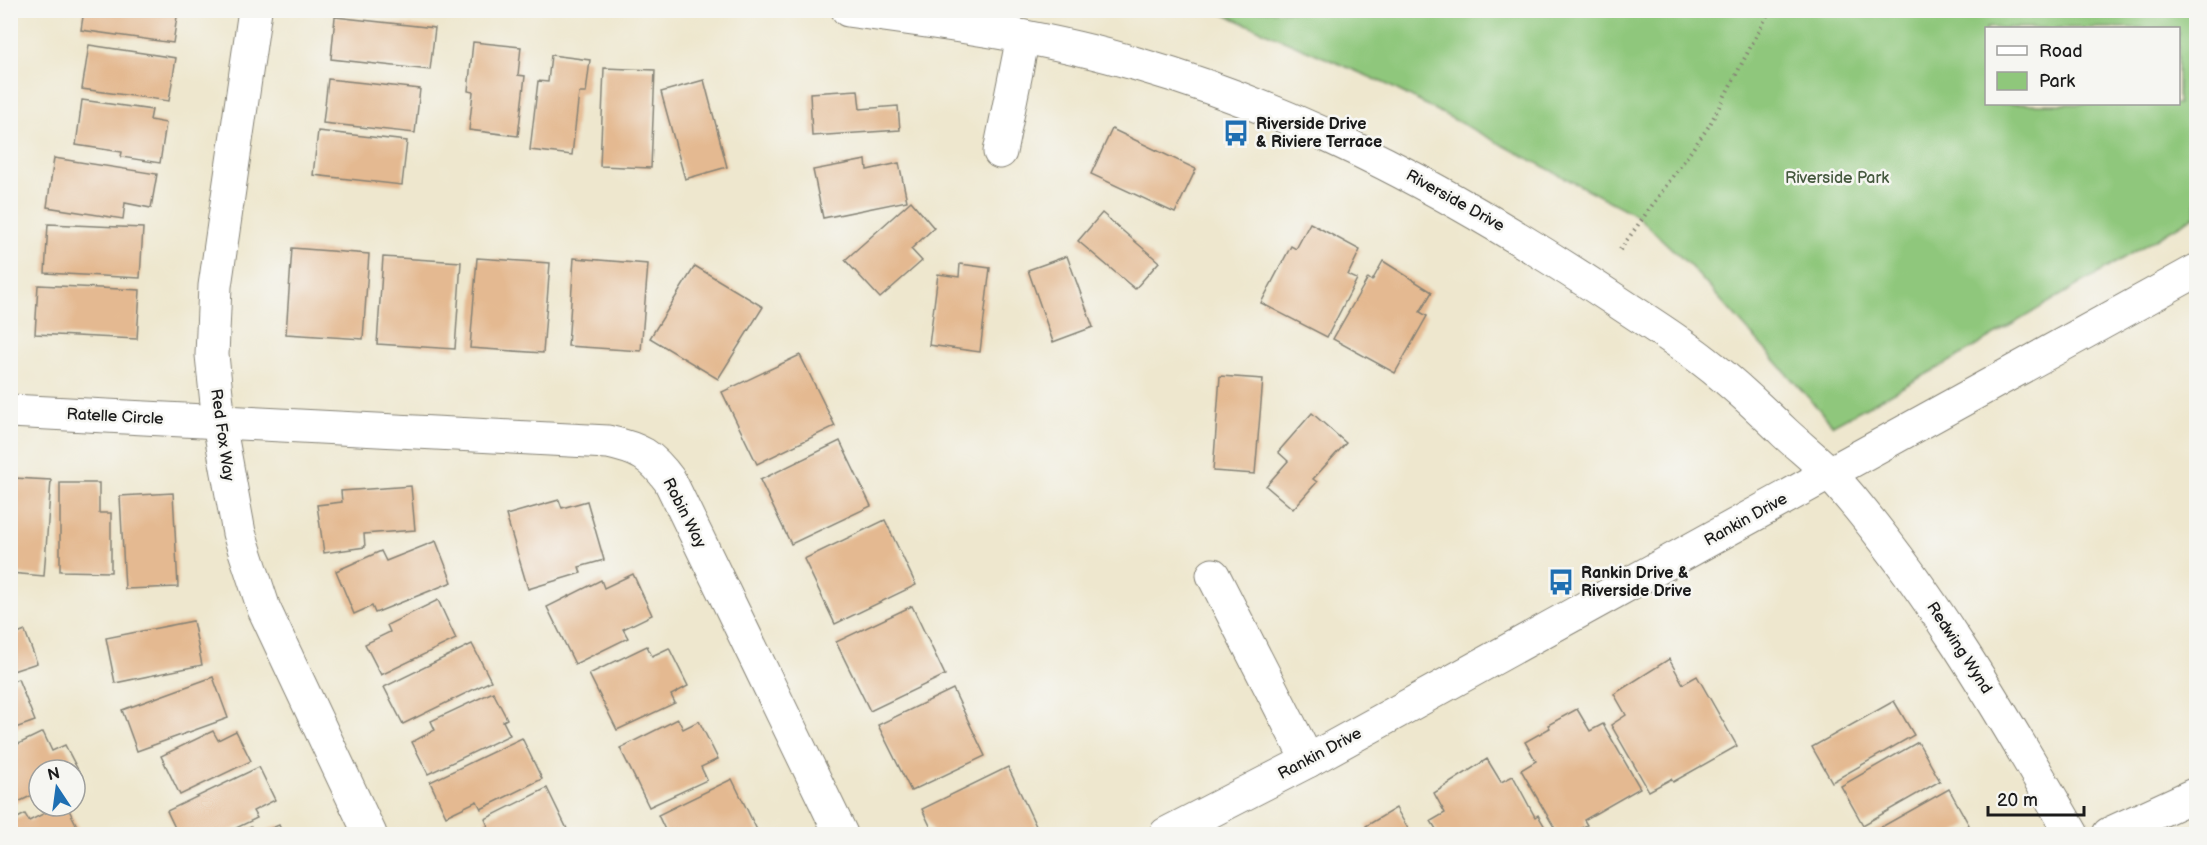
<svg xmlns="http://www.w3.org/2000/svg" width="2207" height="845" font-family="'Balsamiq Sans',sans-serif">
<rect width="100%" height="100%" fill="#f6f6f2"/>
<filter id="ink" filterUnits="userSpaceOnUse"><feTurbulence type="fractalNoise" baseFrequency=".0167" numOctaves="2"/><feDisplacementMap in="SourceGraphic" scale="12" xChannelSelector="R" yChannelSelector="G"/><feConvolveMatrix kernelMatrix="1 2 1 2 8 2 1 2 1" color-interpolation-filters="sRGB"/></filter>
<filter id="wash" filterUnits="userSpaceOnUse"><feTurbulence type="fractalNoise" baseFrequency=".008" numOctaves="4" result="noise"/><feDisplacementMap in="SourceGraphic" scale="24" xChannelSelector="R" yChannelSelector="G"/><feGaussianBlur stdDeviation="1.35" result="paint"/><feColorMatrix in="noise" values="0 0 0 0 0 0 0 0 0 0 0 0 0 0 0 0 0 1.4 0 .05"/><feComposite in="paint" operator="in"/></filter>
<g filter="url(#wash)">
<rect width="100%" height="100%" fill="#eee7ce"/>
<!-- green -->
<path fill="#8fc77b" stroke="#56724c" stroke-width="1.5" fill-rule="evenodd" d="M1216 11H2196V215L1949 362 1833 425 1690 266 1636 215 1386 84ZM1986 28H2178V104H1986Z"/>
<g id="blocks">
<!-- building -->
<g fill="#e4b991">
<path d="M84 10H178L173 43 81 30Z"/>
<path d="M335 17 435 28 430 70 331 59Z"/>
<path d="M473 42 521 47 518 75 525 76 518 136 469 130 473 92 468 91Z"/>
<path d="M89 45 176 58 169 101 82 89Z"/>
<path d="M551 55 590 60 586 93H579L572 155 530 150 538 81 548 82Z"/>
<path d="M604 68 655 70 651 168 600 166Z"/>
<path d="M328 79 420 89 415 133 323 123Z"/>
<path d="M704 80 727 167 685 179 661 92Z"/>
<path d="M858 90 860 109 898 106 900 130 812 136 810 93Z"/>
<path d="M82 100 152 110 150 120 166 123 160 163 121 157 122 152 76 145Z"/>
<path d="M1112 129 1196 169 1175 213 1091 174Z"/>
<path d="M318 131 407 141 402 185 313 175Z"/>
<path d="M54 158 157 174 151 208 125 203 123 219 47 207Z"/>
<path d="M866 160 867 170 899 163 907 201 823 218 813 170Z"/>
<path d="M911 201 934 228 911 249 922 261 880 298 845 260Z"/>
<path d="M1102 213 1159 262 1135 289 1078 241Z"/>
<path d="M1310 223 1360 250 1348 275 1357 279 1327 337 1261 303 1291 246 1296 249Z"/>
<path d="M48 224 143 228 140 278 45 273Z"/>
<path d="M292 248 369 254 363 339 286 334Z"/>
<path d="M1067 256 1093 327 1053 342 1028 270Z"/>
<path d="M383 257 461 262 455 349 377 344Z"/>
<path d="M477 258 550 263 543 353 470 348Z"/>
<path d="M574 258 648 264 641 351 568 346Z"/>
<path d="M1383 261 1432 292 1420 312 1427 316 1395 373 1333 339 1368 278 1372 281Z"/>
<path d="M960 264 990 268 980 352 929 345 938 274 959 277Z"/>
<path d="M695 266 763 307 718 379 650 338Z"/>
<path d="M38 285 140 290 137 339 35 334Z"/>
<path d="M800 355 835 426 757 464 722 392Z"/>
<path d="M1220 376 1263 379 1255 474 1213 471Z"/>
<path d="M1312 413 1346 443 1313 479 1317 482 1293 509 1266 486 1288 461 1278 452Z"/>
<path d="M840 441 871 506 791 544 760 480Z"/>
<path d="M13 478 51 480 44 576 10 573Z"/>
<path d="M60 483H99V513H111V572L60 571Z"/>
<path d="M411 486 415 530 364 534 365 547 324 553 317 505 342 502 341 491Z"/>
<path d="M173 493 178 587 125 589 120 496Z"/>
<path d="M559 500 562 508 587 501 604 560 579 567 581 573 528 589 506 515Z"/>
<path d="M885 520 916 585 835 624 804 559Z"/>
<path d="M436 541 452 582 375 613 372 606 354 614 336 571 381 551 386 561Z"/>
<path d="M633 574 652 615 623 629 628 638 575 664 547 607 601 580 604 588Z"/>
<path d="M438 600 456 639 381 675 365 644 390 632 387 625Z"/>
<path d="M912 606 945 675 870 711 836 642Z"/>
<path d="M193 621 202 665 115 683 106 638Z"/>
<path d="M25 631 37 663 10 672V637Z"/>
<path d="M472 644 491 681 403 724 384 687Z"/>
<path d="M647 646 652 656 669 648 688 686 671 695 675 703 617 730 589 674Z"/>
<path d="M1669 659 1683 684 1697 676 1737 746 1673 782 1671 779 1649 791 1611 725 1626 715 1614 694Z"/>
<path d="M213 677 228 718 137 751 122 710Z"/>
<path d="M18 679 35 721 10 730V682Z"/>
<path d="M953 689 985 756 911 791 878 725Z"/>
<path d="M493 692 507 719 503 721 510 735 428 774 412 742 435 730 431 721Z"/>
<path d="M1894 701 1914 735 1832 782 1812 747Z"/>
<path d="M1577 709 1590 731 1603 724 1640 788 1584 820 1587 825 1571 834H1558L1521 770 1536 761 1525 742 1550 728 1548 725Z"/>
<path d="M678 719 683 729 699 721 718 759 701 767 707 780 649 807 620 748Z"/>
<path d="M213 731 218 740 236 731 251 761 180 795 161 756Z"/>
<path d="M43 732 52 751 65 745 79 772 75 774V770H39V792L10 806V748Z"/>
<path d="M522 738 542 779 481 809 477 801 446 816 430 782Z"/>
<path d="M1918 742 1940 781 1863 825 1841 786Z"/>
<path d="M1487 759 1501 782 1513 776 1535 817 1538 815 1549 834H1439L1431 821 1445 813 1434 793Z"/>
<path d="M259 767 275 800 253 811 257 818 224 834H178L167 811Z"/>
<path d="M1008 767 1037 828 1023 834H934L922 809Z"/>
<path d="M732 779 759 834H667L658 815Z"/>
<path d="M547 788 567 829 556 834H472L488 826 485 819Z"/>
<path d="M1949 789 1969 825 1953 834H1869Z"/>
<path d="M59 806H67L81 834H10V822L25 814 29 821Z"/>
<path d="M1396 808 1411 834H1359L1368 829 1366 826Z"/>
<path d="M279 825 283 834H258Z"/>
<path d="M251 827 255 834H237Z"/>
</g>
</g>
</g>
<g filter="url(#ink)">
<use href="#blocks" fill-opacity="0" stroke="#858275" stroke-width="1.5"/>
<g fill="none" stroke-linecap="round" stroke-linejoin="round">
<!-- minor casing -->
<g stroke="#858275" stroke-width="35">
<g id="minor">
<path d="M255 10 215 286 212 355 219 423 239 533 264 609 370 834"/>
<path d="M848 10C945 23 1043 36 1137 64 1310 114 1466 201 1615 300 1645 320 1676 339 1704 361 1733 383 1759 408 1785 433 1800 447 1817 460 1831 475 1927 583 2000 710 2072 834"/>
<path d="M1000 152 1023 37"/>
<path d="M10 411 608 442C640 449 651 455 670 481L841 834"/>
<path d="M1213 575 1308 761"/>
<path d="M1166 834 1308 761 2196 271"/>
<path d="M2109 834 2196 794"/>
</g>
</g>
<!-- path -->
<path stroke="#858275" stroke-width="4" stroke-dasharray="1.5 4.5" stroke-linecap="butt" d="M1620 250 1709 126 1770 10"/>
<!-- minor -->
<use href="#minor" stroke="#fff" stroke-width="33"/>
</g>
</g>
<!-- icons -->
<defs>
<g id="bus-bare" transform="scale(2.07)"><path d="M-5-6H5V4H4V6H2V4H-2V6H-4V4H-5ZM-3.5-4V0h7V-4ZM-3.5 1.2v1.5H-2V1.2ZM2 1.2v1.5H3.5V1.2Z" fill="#1f6fb2" stroke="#f6f6f2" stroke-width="2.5" paint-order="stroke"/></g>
</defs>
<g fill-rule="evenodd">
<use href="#bus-bare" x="1236" y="133"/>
<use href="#bus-bare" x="1561" y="582"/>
</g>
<g text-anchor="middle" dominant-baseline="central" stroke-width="5" stroke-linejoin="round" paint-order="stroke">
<!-- poi labels -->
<g font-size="16" font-weight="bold" fill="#1c1c1c" stroke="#f6f6f2" text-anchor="start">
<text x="1256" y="124">Riverside Drive<tspan x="1256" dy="18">&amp; Riviere Terrace</tspan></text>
<text x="1581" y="573">Rankin Drive &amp;<tspan x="1581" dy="18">Riverside Drive</tspan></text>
</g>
<!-- park labels -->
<g font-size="16" fill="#44583d" stroke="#f6f6f2">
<text x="1837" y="178">Riverside Park</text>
</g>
<!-- street labels -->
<g font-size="16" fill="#1c1c1c" stroke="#f6f6f2">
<text transform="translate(1455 201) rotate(29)">Riverside Drive</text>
<text transform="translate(115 417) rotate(3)">Ratelle Circle</text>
<text transform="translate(222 435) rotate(82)">Red Fox Way</text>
<text transform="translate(684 513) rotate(63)">Robin Way</text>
<text transform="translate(1746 520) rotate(-29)">Rankin Drive</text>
<text transform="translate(1959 648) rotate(57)">Redwing Wynd</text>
<text transform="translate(1320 754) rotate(-28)">Rankin Drive</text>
</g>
</g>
<!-- margin -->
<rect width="2207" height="845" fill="none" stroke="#f6f6f2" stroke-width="36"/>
<!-- legend -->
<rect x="1985" y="27" width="195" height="78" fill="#f6f6f2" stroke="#9f9f9c" stroke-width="1.5"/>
<rect x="1997" y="46" width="30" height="9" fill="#ffffff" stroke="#9f9f9c" stroke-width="1.5"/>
<text x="2039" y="57" font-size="18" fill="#1c1c1c">Road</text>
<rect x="1997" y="72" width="30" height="18" fill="#8fc77b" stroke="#9f9f9c" stroke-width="1.5"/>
<text x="2039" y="87" font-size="18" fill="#1c1c1c">Park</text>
<!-- north arrow -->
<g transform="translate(57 788) rotate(347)"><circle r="28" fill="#f6f6f2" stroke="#9f9f9c" stroke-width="1.5"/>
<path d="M0-4.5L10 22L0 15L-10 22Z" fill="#1f6fb2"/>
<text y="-9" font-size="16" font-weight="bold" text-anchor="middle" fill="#1c1c1c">N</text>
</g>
<!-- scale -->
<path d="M1988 806v9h96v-9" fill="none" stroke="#1c1c1c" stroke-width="3"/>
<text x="1997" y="806" font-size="18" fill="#1c1c1c" stroke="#f6f6f2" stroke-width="4.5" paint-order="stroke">20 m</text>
</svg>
